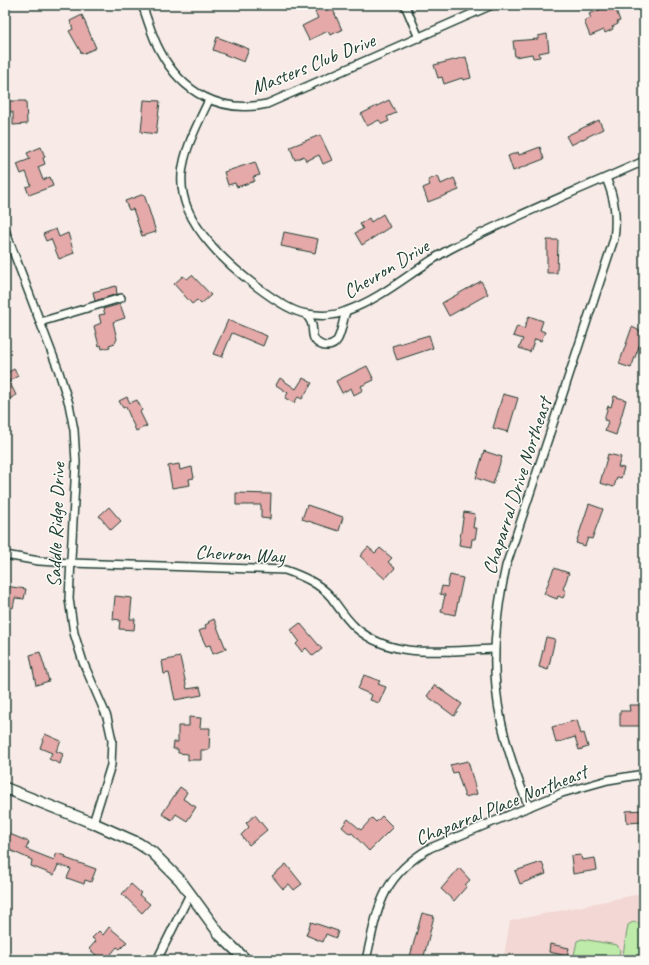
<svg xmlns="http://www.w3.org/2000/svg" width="649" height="965" font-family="Caveat,sans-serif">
<rect width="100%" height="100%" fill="#f8ebe7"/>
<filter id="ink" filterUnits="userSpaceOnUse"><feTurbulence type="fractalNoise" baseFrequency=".025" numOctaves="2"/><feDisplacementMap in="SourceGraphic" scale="8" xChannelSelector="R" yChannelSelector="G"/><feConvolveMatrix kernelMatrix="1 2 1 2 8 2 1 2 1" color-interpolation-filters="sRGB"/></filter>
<g filter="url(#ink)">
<!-- built -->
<path fill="#f2d7d4" d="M644 893V960H503L510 921Z"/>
<!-- green -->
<g fill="#beeba9" stroke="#6e946e">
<path d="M633 922 644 924V960H622L628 925Z"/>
<path d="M582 939 617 945 620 950 618 960H573L577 941Z"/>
</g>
<!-- building -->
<g fill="#e4a9a8" stroke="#1f3d34">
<path d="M324 5H331L342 30 330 35 328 31 309 40 302 26 318 18 314 10Z"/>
<path d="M606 7 607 10 615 7 620 21 617 22 618 24 612 27 613 29 605 33 604 30 590 36 584 21 591 18 589 14Z"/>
<path d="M82 15 96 48 82 54 69 31 73 29 70 21Z"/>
<path d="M547 34 549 51 539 53 540 57 533 58 532 54 515 57 513 41 538 39V36Z"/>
<path d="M217 37 249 49 244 62 213 50Z"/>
<path d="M466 57 471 78 463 80 462 78 444 84 442 77 438 78 434 65Z"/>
<path d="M144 100 160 101 156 134 141 132Z"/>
<path d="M389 100 396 113 387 117 389 121 382 124 379 120 367 126 361 114Z"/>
<path d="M7 101H26L27 124 13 125V112H7Z"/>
<path d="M599 120 603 129 571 145 566 136Z"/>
<path d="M320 135 332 160 323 164 319 155 306 161 304 156 295 160 290 147Z"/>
<path d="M41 147 45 157 43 158 45 164 38 167 43 180 50 177 53 186 29 195 26 187 31 185 26 172 21 174 17 164 30 159 27 153Z"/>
<path d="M540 147 544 159 513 171 508 156 518 152 519 155Z"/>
<path d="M255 162 260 175 253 177 255 181 237 187 235 183 228 185 224 172Z"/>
<path d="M438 176 441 184 454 178 459 190 428 202 423 188 430 185 428 180Z"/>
<path d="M144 194 156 232 142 236 133 209 129 210 125 201Z"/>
<path d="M383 214 390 227 362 245 355 233 363 229 360 224 369 218 371 222Z"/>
<path d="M56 229 59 237 68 233 74 253 59 259 51 239 46 241 43 234Z"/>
<path d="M284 232 318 239 315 253 281 246Z"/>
<path d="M547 240H558L557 273H547Z"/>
<path d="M192 275 211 295 201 304 197 300 192 304 174 284 183 276 187 279Z"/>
<path d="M481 281 488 294 449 316 442 303Z"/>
<path d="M116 286 117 294 95 301 93 292Z"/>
<path d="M120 304 125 318 113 322 117 339 115 343 109 345 110 347 102 349 101 345 99 346 94 326 101 323 99 315 105 314 103 309Z"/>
<path d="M529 316 543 321 540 330 545 332 541 341 535 339 530 352 519 348 523 339 513 336 517 326 524 329Z"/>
<path d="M228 320 267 336 263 346 232 333 222 357 213 354Z"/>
<path d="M632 327 644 333 631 368 619 364Z"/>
<path d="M429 335 433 348 397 360 392 346Z"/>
<path d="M367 366 374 380 361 386 363 390 354 395 351 388 342 393 336 381Z"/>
<path d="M14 369 18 376 9 381 16 395 5 402V374Z"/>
<path d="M280 378 296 389 303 378 312 383 302 399 298 397 294 403 285 398 288 393 276 385Z"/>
<path d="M503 394 518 398 508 432 493 428Z"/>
<path d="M614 396 626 400 616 435 605 431 608 421 604 420 608 406 611 407Z"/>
<path d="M127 397 130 403 137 400 142 410 140 412 147 426 136 431 126 407 123 408 119 401Z"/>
<path d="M484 451 502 457 493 484 476 478Z"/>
<path d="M608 454 621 457 618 467 624 468 621 478 617 477 614 487 600 483Z"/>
<path d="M179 464 180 470 192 467 194 478 189 479 190 485 172 488 168 466Z"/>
<path d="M236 493 271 494 270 519 261 518V505H236Z"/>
<path d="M589 504 603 509 592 539 588 538 585 546 576 543Z"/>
<path d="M307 505 343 517 339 531 302 519Z"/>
<path d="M109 507 121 521 111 530 99 516Z"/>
<path d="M464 512 475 514 473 528H477L475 539H472L471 547 459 545Z"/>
<path d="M368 547 375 553 380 548 392 558 388 562 395 568 385 579 360 556Z"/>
<path d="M554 568 569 573 563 589 566 591 563 598 558 596 557 599 544 594Z"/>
<path d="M450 575 463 578 455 615 441 612 445 595 440 594 442 586 447 587Z"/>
<path d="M5 586 26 589 24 599 15 598 13 608 5 607Z"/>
<path d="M115 596 132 598 130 619H135L134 630 119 629 120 620 113 619Z"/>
<path d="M214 619 226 649 213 654 210 645 206 646 199 631 206 628 205 625 209 623 208 622Z"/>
<path d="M300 623 322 649 313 656 306 648 302 652 296 644 299 641 291 630Z"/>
<path d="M546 637 555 639 548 670 539 667Z"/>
<path d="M40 652 49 681 36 685 30 655Z"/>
<path d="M180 657 187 689 200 687 202 695 175 700 169 673 164 674 162 661Z"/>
<path d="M364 675 380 681 378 684 386 687 379 703 370 700 372 695 358 689Z"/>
<path d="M435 685 462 704 454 716 427 696Z"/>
<path d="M629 705H644V726H620V711H630Z"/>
<path d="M189 717 201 718 200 728H210L209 750H201V760H188V754L178 753V749H173L174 742H178V726H189Z"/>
<path d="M577 720 581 734 584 733 588 747 579 750 575 737 556 743 552 727Z"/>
<path d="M45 734 61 741 56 751 63 754 60 764 49 759 52 753 40 748Z"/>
<path d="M468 761 477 794 465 797 457 772 453 773 450 765Z"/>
<path d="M180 787 187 792 183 799 196 807 187 821 176 814 172 820 162 814Z"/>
<path d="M644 810V822L627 823 626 811Z"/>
<path d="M255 815 267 830 249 845 241 835 249 827 246 823Z"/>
<path d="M382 816 393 827 369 851 352 833 350 834 342 827 348 819 361 830 372 818 376 822Z"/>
<path d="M5 832 29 842 26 849 54 860 57 853 66 856 65 858 96 869 91 882 85 880 84 884 67 878 71 869 58 865 54 875 31 866 32 860 5 848Z"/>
<path d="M581 855 582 860 595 858 597 870 573 874 571 856Z"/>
<path d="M542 862 546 874 520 884 515 871Z"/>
<path d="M286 864 302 884 294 890 289 884 283 889 272 876Z"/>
<path d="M459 868 470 880 465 885 467 886 454 901 441 889Z"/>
<path d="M131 884 141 893 139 895 150 904 142 913 122 894Z"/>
<path d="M422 913 434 916 423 960H409Z"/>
<path d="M311 922 338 931 336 938 326 934 323 942 306 935Z"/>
<path d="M109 927 127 942 120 949 117 947 106 960H102L89 949 96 941 92 938 99 931 103 935Z"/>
<path d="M550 944 569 948 567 956 549 952Z"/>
</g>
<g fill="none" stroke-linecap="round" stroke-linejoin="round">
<!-- street casing -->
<g stroke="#1f3d34" stroke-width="10">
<g id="street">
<path d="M142 5C148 20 152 37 160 51 182 93 221 114 267 104L492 5"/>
<path d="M405 5 419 38"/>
<path d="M209 100C181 158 164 191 212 246 229 266 282 311 307 314 319 316 335 316 346 311 384 298 415 268 450 249 513 216 579 190 644 161"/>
<path d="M5 230 58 369 69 404 74 430 76 462 69 599 74 633 83 662 107 717 112 740 111 765 93 823"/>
<path d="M306 314C307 316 310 319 311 322 314 328 311 335 315 340 317 343 322 346 326 346 342 347 341 323 346 312"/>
<path d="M40 322 121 298"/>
<path d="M5 555 39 561 71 563 285 570C302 576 319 583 331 597 339 608 346 619 356 628 394 661 448 650 494 649"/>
<path d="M529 807C492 719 486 660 506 566L614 239C617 217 615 199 606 178"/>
<path d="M157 960 190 894"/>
<path d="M366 960C378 908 380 878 430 848L562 793 608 780 644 774"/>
</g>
</g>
<!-- secondary casing -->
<g stroke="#1f3d34" stroke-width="13">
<path id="secondary" d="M5 788 93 823 138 843 152 852 180 880 221 936 246 960"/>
</g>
<!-- street -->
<use href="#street" stroke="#fdfcf7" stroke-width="7"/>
<!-- secondary -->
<use href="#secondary" stroke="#fdfcf7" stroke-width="10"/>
</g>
</g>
<g text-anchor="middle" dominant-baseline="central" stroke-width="3" stroke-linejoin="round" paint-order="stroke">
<!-- street labels -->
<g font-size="20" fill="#1f3d34" stroke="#fdfcf7">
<text transform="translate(313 64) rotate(-22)">Masters Club Drive</text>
<text transform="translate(386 269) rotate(-31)">Chevron Drive</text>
<text transform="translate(517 486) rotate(-72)">Chaparral Drive Northeast</text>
<text transform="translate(56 525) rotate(-88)">Saddle Ridge Drive</text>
<text transform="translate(240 554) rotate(3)">Chevron Way</text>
<text transform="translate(501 805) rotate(-22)">Chaparral Place Northeast</text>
</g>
</g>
<!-- margin -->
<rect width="649" height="965" fill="none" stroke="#fdfcf7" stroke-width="20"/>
<rect x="10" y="10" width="629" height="945" fill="none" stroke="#1f3d34" stroke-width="1.5" filter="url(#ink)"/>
</svg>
